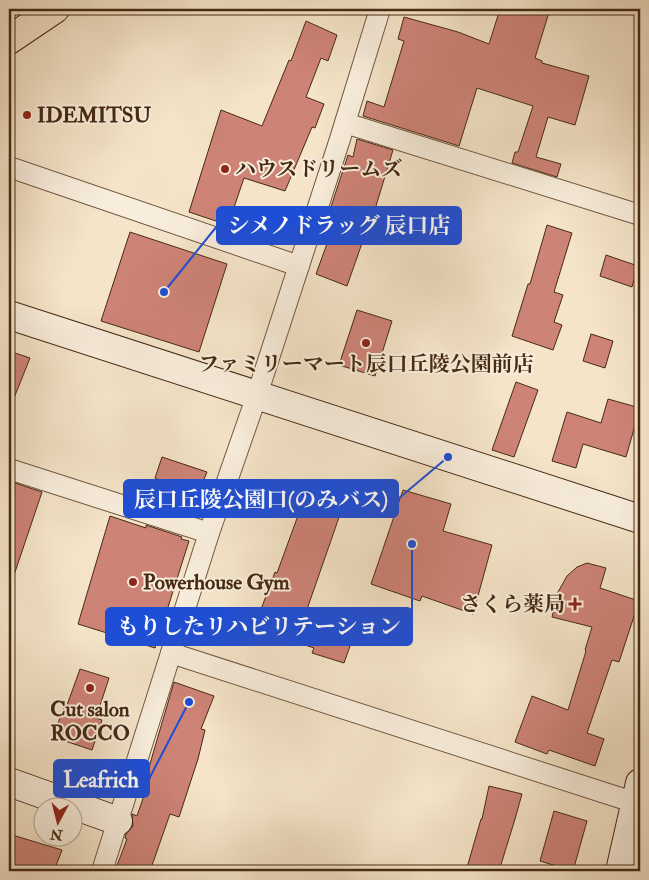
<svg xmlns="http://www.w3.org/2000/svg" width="649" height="880" font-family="'IM FELL Double Pica','Noto Serif JP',serif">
<rect width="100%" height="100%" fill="#f5e4c9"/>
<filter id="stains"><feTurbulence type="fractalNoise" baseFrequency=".004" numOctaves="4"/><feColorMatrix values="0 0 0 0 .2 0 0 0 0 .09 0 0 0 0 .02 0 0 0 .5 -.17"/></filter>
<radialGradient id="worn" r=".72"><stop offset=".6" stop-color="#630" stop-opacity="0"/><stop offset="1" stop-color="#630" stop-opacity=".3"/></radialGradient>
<!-- building -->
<g fill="#ce8377" stroke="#462a13">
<path d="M500 9H550L535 58 542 61V63L589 76 575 125 548 117 536 157 561 164 557 177 512 163 515 152H518L533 106 477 88 459 146 363 116 367 101 384 107 404 41 398 39 404 17 458 32 489 44Z"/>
<path d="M306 21 337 35 328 61 321 58 306 97 324 104 315 128 312 127 285 191 244 178 228 225 189 212 221 110 262 126 289 60 291 61Z"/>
<path d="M357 139 393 150 369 229H367L347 286 316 274 336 219 328 216 348 155 353 157Z"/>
<path d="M547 225 572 233 554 292 563 295 554 322 562 325 553 350 512 336 528 284H530Z"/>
<path d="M130 232 227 264 199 352 101 321Z"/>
<path d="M606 255 638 266 632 287 600 276Z"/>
<path d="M357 310 392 321 375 376 339 365Z"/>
<path d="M591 334 613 341 605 368 583 361Z"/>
<path d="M9 351 30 358 10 408H9Z"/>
<path d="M516 382 538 390 514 457 492 450Z"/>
<path d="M608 399 640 408 626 457 583 444 576 468 552 461 567 412 601 423Z"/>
<path d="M162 457 207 472 198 494 196 493 189 514 154 503 161 481 155 478Z"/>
<path d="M9 481 42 492 12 581 9 580Z"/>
<path d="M403 490 451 504 443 531 492 545 473 614 422 596 420 601 371 584Z"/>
<path d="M307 491 344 503 305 615 355 632 344 663 312 653 314 648 254 628 275 572 277 573Z"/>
<path d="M110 516 146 528V525L182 537 181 539 189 541 155 648 78 624Z"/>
<path d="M587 563 606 568 600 588 639 601 619 662 612 660 587 733 604 739 595 766 549 750 547 754 515 742 532 696 568 710 586 651 585 650 592 627 552 617 558 592 567 576 577 567Z"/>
<path d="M80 669 109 678 96 718 102 720 92 750 53 737 64 707 66 708Z"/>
<path d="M174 682 214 696 201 729 205 730 198 759 179 817 170 814 150 871H115L127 839 125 838 126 834 133 826 132 814 137 816 151 775 147 774Z"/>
<path d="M489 786 522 794 515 819 499 871H466L481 819H482Z"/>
<path d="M554 811 587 821 573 871 540 861Z"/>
<path d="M9 834 62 850 54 871H9Z"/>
</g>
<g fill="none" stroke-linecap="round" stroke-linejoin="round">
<!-- street casing -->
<g stroke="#725840" stroke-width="22">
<g id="street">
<path d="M345 123 640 215"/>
<path d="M9 167 299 266"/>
<path d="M9 469 209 533"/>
<path d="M171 653 636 803"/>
<path d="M102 871 209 533 257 395 340 139 380 9"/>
</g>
</g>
<!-- secondary casing -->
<g stroke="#462a13" stroke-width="30">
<g id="secondary">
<path d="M9 315 640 519"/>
<path d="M9 782 118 821"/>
<path d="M620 871 640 783"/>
</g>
</g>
<!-- primary casing -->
<g stroke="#462a13" stroke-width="30">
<path id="primary" d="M9 40 55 9"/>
</g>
<!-- street -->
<use href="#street" stroke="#f8eddc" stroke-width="20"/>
<!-- secondary -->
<use href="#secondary" stroke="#f8eddc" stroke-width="28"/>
<!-- primary -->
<use href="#primary" stroke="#f5e4c9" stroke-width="28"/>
</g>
<!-- markers -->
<g fill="#8f2418" stroke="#f8eddc" stroke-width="2">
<circle cx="27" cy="115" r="5"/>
<circle cx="225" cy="169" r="5"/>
<circle cx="366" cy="343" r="5"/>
<circle cx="133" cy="582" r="5"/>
<path d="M572.5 596.5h5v5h5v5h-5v5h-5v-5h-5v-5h5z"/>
<circle cx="90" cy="688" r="5"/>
</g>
<g text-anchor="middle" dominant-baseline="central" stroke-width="4" stroke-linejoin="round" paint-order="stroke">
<!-- poi labels -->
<g font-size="21" font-weight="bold" fill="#462a13" stroke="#f8eddc" text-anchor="start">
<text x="37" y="115">IDEMITSU</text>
<text x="235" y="169">ハウスドリームズ</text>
<text x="366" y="364" text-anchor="middle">ファミリーマート辰口丘陵公園前店</text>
<text x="143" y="582">Powerhouse Gym</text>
<text x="565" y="604" text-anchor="end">さくら薬局</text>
<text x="90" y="709" text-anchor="middle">Cut salon<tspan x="90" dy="24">ROCCO</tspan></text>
</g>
</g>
<!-- callouts -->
<path fill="none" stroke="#1d4ed8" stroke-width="2" d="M164 292L217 226M448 457L398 499M412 544L412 627M189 702L149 779"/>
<g fill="#1d4ed8" stroke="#f8eddc" stroke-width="2">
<circle cx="164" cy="292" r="5"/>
<circle cx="448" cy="457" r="5"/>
<circle cx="412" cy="544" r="5"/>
<circle cx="189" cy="702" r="5"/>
</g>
<g fill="#1d4ed8" stroke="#1d4ed8" stroke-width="2">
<rect x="217" y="207" width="244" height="37" rx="5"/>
<rect x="124" y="480" width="274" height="37" rx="5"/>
<rect x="106" y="608" width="306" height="37" rx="5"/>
<rect x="54" y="760" width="95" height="37" rx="5"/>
</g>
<g font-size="22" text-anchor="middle" font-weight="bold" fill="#fff">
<text x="339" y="233">シメノドラッグ 辰口店</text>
<text x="261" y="507">辰口丘陵公園口(のみバス)</text>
<text x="259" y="634">もりしたリハビリテーション</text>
<text x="101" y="787">Leafrich</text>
</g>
<!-- margin -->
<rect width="649" height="880" fill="none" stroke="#f5e4c9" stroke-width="30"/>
<rect x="10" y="10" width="629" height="860" fill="none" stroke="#462a13" stroke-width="2.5"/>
<rect x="15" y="15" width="619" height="850" fill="none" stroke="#462a13"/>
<!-- north arrow -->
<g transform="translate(58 822) rotate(187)"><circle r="24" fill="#f8eddc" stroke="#b19f8c"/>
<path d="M0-4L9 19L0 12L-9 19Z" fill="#8f2418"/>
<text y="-8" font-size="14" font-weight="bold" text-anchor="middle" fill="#462a13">N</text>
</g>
<rect width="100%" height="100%" filter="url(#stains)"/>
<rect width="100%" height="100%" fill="url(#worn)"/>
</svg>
